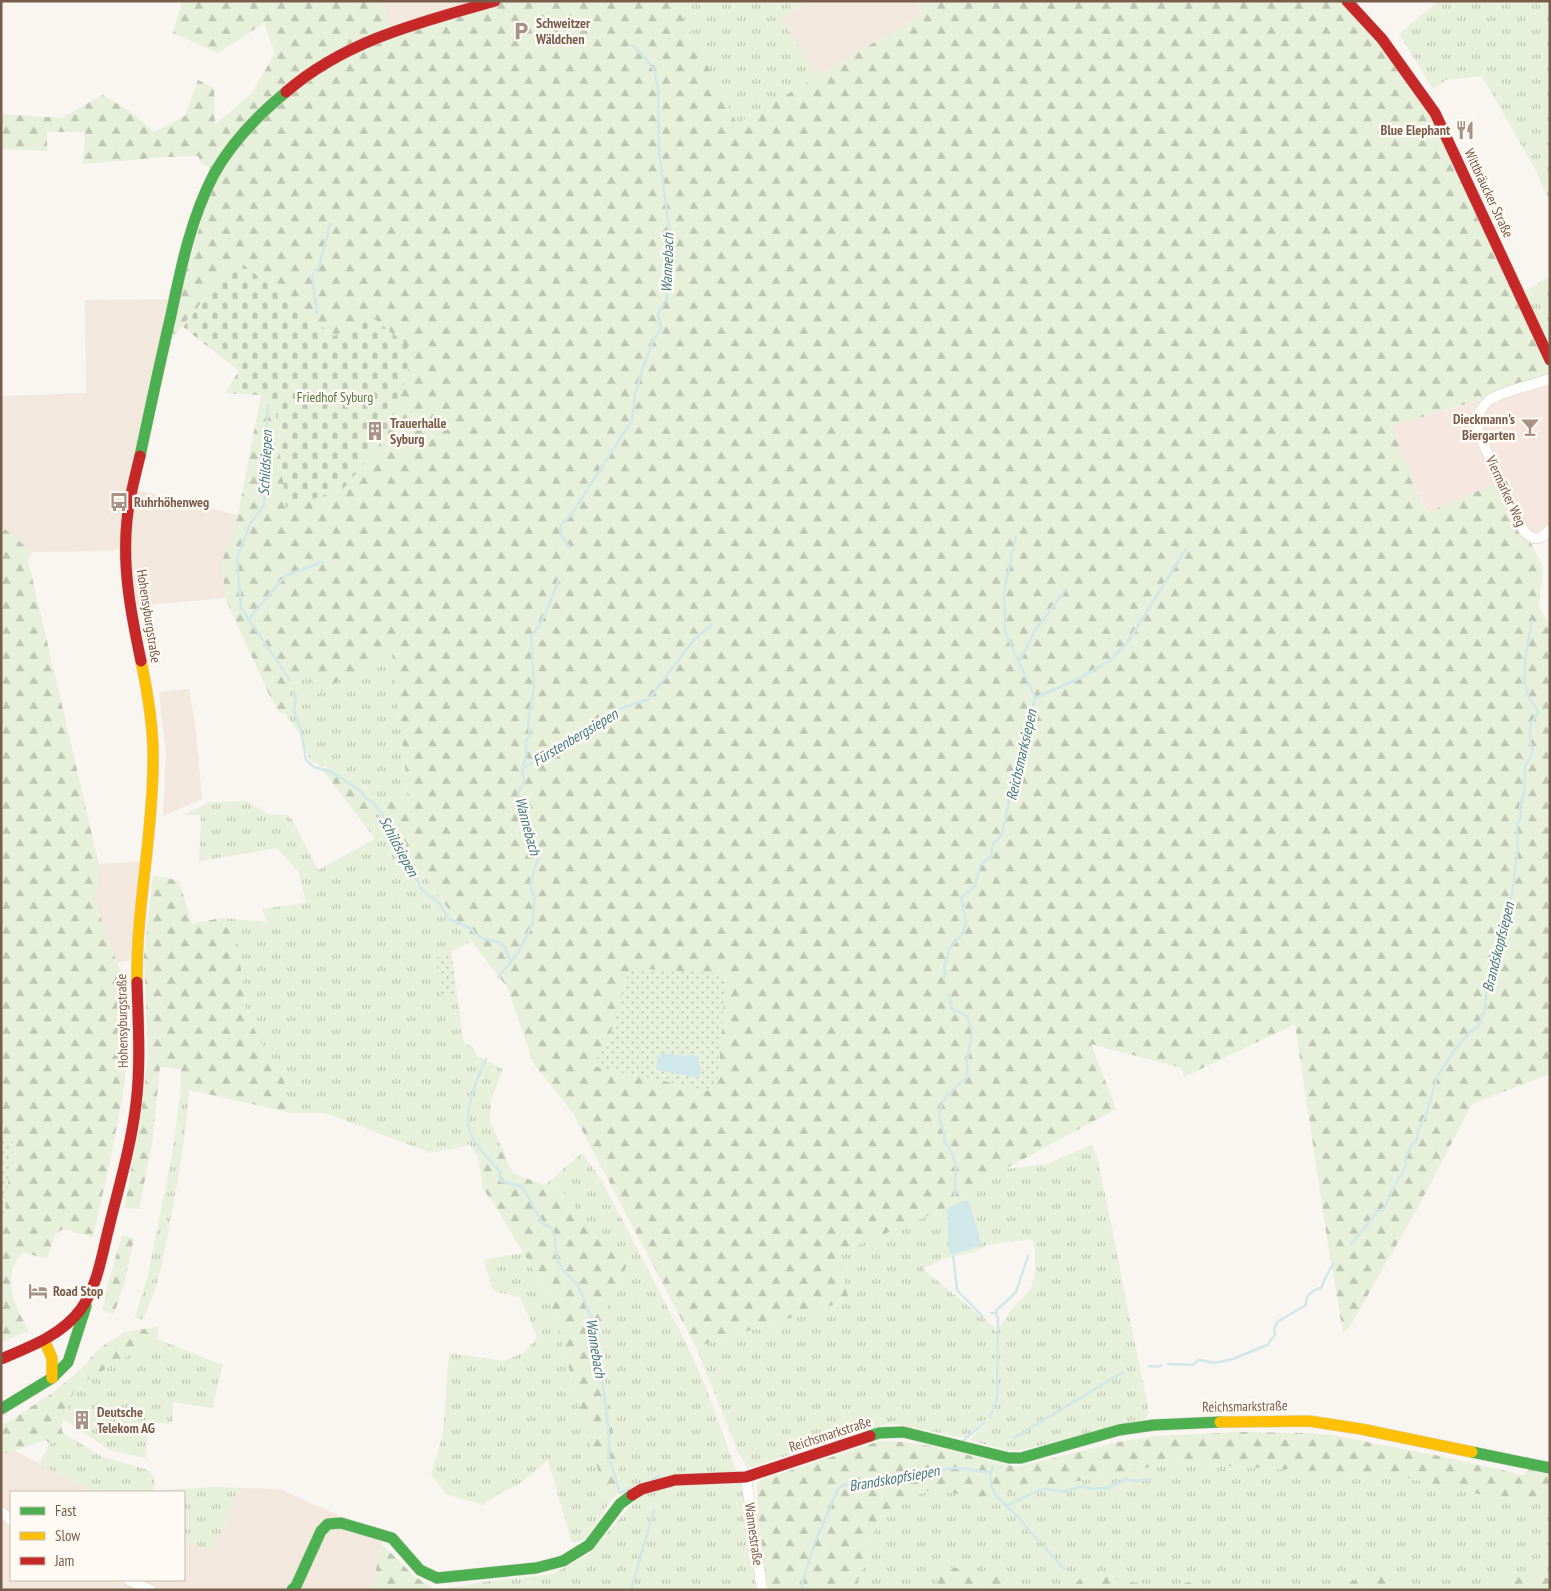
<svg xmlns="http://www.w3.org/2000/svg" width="1551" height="1591" font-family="'PT Sans Narrow',sans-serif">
<defs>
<pattern id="grass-tufts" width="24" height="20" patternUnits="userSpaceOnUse" patternTransform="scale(1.25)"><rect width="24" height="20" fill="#e7f0db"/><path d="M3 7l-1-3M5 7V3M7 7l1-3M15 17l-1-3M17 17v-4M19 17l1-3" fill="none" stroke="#c0c6b4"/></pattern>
<pattern id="forest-firs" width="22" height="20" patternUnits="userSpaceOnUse" patternTransform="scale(1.25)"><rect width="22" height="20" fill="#e7f0db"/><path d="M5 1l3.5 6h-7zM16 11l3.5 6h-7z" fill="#c0c6b4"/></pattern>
<pattern id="cemetery-stones" width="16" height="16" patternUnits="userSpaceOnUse" patternTransform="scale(1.25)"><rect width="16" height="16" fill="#e7f0db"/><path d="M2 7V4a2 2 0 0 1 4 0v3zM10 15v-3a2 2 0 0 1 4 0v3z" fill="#c0c6b4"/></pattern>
<pattern id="garden-dots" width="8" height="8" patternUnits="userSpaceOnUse" patternTransform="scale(1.25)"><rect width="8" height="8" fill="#e7f0db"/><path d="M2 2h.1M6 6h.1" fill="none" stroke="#c0c6b4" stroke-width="1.8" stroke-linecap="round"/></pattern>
</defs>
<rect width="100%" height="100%" fill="#f9f5f0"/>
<!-- residential -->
<g fill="#f2e8de">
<path d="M382 1H495L390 31Z"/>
<path d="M810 1H915L922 14 818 76 781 19Z"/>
<path d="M175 299 134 489 238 515 222 561 225 598 148 605 131 610 122 546 114 551 32 552 1 526V396L86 393 85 300Z"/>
<path d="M189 689 196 731 202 799 163 816 166 755 159 692Z"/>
<path d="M146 861 137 959 117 963 95 901 99 864Z"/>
<path d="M14 1450 95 1492H11V1580H184V1541L213 1551 240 1488 280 1489 338 1515 343 1530 381 1541 382 1544 371 1590H1V1455Z"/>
</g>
<!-- commercial -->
<path fill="#f6e8e1" d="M1550 379V535L1532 545 1496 484 1427 513 1391 426 1531 386Z"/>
<!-- grass -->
<g fill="url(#grass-tufts)" fill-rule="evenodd">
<path d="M675 1H810L781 19 818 76 737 124Z"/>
<path d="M1438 1H1550V202L1535 169 1482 76 1446 80 1433 89 1399 34Z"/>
<path d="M1550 276V360L1519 295Z"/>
<path d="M392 647 409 804 385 798 373 797 365 787 328 765 322 767 310 760 299 733 285 714 290 690 308 675 317 694Z"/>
<path d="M247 801 268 814 288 815 293 821 318 870 375 839 357 815 379 817 390 839 402 843 471 942 436 958 441 995 457 994 464 1043 473 1047 477 1056 503 1069 491 1100 490 1122 501 1145 478 1157 469 1144C457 1150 444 1149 431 1153L325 1113H291L283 1077 264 1049 246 1012 238 945 221 918 267 922 262 909 306 903 298 871 277 848 199 861 201 815H184L210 802Z"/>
<path d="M181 1088 189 1090C187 1131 179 1171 172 1212 165 1248 160 1287 142 1320L135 1317 147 1279 172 1155Z"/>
<path d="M1092 1145 1098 1160 1149 1413 1144 1420 1021 1450 1011 1451 969 1440 987 1423 984 1420 965 1438 890 1423 748 1468 738 1452 696 1347 849 1300 836 1254 944 1209 1005 1169 1046 1164ZM966 1200 969 1202 982 1242 951 1254ZM1029 1239 1033 1241 1035 1251V1271L1032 1285 1028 1292 1015 1305 999 1328 998 1401 991 1417 988 1416 995 1401 997 1332 993 1326 924 1270V1268L946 1258 974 1252 988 1245Z"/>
<path d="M582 1153 602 1181 688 1347 705 1385 744 1492 758 1590H436L489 1581 553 1574 589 1554 634 1502 621 1489 598 1329 629 1260 600 1240 563 1192 545 1185Z"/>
<path d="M523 1253 548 1294 596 1464 609 1503 586 1539 572 1543 548 1460 521 1483 500 1493 483 1505 446 1494 431 1474 443 1434 449 1353 504 1361 525 1352 537 1337 520 1297 493 1291 484 1260Z"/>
<path d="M157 1339 223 1365 212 1408 173 1402 172 1424 149 1422 146 1458 110 1450 63 1419 76 1386Z"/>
<path d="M63 1433 101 1456 148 1470 154 1477 155 1486 153 1492H95L39 1464 50 1444Z"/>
<path d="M1171 1463 1394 1475 1488 1496 1520 1501 1535 1500 1550 1495V1590H856L870 1538 879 1521 890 1510 925 1491H943L984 1500 1024 1487 1058 1485Z"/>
<path d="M216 1487 240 1488 213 1551 184 1541V1492H160L161 1490Z"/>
</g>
<!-- forest -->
<g fill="url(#forest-firs)" fill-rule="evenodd">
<path d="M182 1H382L390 31 495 1H675L737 124 922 14 915 1H1347L1435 113 1550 360V379L1392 426 1426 513 1496 483 1532 545 1543 568 1539 607 1550 625V1074L1472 1104 1416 1211 1349 1328 1343 1332 1329 1251 1295 1024 1184 1077 1182 1068 1091 1044 1116 1109 1005 1169 944 1209 837 1254 849 1300 696 1347 573 1113 534 1064 507 987 471 941 402 843 390 839 379 817 357 815 323 771 328 765C343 767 363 785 373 797L385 798 409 803 392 648 317 694 308 675 290 690 285 714 279 712 268 692 225 598 222 561 238 515 261 395 275 405 286 508 334 336 236 260 163 350 216 172 201 163 198 156 167 157 83 164 85 132H47V151L2 149 1 165V114L61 118 103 95 133 113 154 132 185 116 198 80 214 88 215 125 252 93 275 53 264 23 218 53 173 33ZM725 975 722 1033 716 1092 592 1065 607 1045Z"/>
<path d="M1 526 32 552 28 560 99 864 95 901 117 963 122 974 128 1044 124 1088 109 1166 93 1237 63 1229 55 1234 47 1259 22 1252C20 1256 16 1260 14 1265 4 1287 19 1313 29 1331L1 1342V1218L3 1219 13 1140 1 1139Z"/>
<path d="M153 875 179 881 192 924 221 918 238 945 246 1012 264 1049 283 1077 291 1113 181 1088V1069L160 1067 152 1144 139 1209 124 1208 140 1125 148 1056 144 956Z"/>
<path d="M501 1145 512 1173 563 1192 600 1240 629 1260 598 1329 621 1489 609 1503 596 1464 548 1294 496 1207 483 1189 478 1157Z"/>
<path d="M122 1235 134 1238 124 1284 114 1314 103 1310 108 1284Z"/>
<path d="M159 1326 157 1339 76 1386 61 1427 63 1433 50 1444 46 1440 1 1455V1426L51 1394 79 1371 100 1348 123 1333Z"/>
<path d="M1240 1432 1308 1433 1331 1435 1450 1458 1523 1475 1526 1473 1527 1467 1550 1472V1495L1535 1500 1520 1501 1488 1496 1394 1475 1171 1463 1058 1485 1024 1487 984 1500 943 1491H925L890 1510 879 1521 870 1538 856 1590H768L758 1516 757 1484 761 1480 880 1441 904 1442 931 1446 1017 1467 1118 1442 1154 1436Z"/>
<path d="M382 1544 414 1576 436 1590H371Z"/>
<path d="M949 1567C960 1569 995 1570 1002 1578 1005 1581 1005 1586 1004 1590H937C935 1581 937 1576 942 1568Z"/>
<path d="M1513 1573 1519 1577 1548 1578 1550 1579V1590H1501L1502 1579 1506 1574Z"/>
<path d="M1099 1574 1116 1580 1160 1586 1190 1582 1194 1590H1076V1583L1083 1575Z"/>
<path d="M1385 1576 1391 1582V1590H1340C1346 1577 1373 1578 1385 1576Z"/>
<path d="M1264 1584 1277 1587 1278 1590H1228L1242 1585Z"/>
</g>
<!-- cemetery -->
<path fill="url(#cemetery-stones)" d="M236 259 334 336 371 316 414 351 387 435 343 489 286 508 275 405 261 395 225 393 239 371 183 327Z"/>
<!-- garden -->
<g fill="url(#garden-dots)">
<path d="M451 951 457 994 441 996 436 958Z"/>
<path d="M630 968 725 974 722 1033 716 1092 591 1066 607 1045Z"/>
<path d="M1 1139H13L4 1219 1 1218Z"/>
</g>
<!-- water -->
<g fill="#d0e8ea">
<path d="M662 1053C669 1053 675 1056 682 1056 688 1056 692 1054 698 1056V1061L701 1068 699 1078 657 1070 655 1067 658 1061 656 1057 661 1055Z"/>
<path d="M966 1200 969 1202 982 1244 968 1250 951 1254 949 1251 947 1210 951 1206Z"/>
</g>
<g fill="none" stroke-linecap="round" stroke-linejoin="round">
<!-- stream -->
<g stroke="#d0e8ea" stroke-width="2.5">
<path d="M317 313 312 275 319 267 330 224"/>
<path d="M268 405 263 483 265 495 263 507 250 524 237 558 241 608 290 680"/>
<path d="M1016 536 1004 592 1005 632 1035 697"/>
<path d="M570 548 561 535V525L571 515 632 420 635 395 643 367 653 341 661 329 658 314 667 298 671 244 659 151 658 87 654 70 647 60 632 45"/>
<path d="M248 620 285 576 322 562"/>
<path d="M1020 661 1034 632 1066 589"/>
<path d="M294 692 296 697 294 711 301 730 306 760 314 767 332 772 358 789 367 799 373 803 381 812 390 831 411 868 422 890 440 904 449 919 472 929 475 934 484 939 499 942 505 947 511 963"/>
<path d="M1035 698 1080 678 1109 661 1127 643 1186 549"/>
<path d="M523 768 590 731 619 709 649 699 693 641 712 624"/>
<path d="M498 977 518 953 532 925 535 897C525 886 535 869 539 857 533 848 527 841 530 831L524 820 518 793 524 782 522 769 526 757V741L530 734 528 724 534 685 531 637C544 620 551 601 558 581"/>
<path d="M945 977 944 967 950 948 963 933 966 921 961 898 975 886 980 866 991 856 993 844 1002 835 1011 791 1035 698"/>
<path d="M949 995 952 1009 967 1016 972 1032 967 1061 968 1077C955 1087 936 1101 940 1120 942 1131 945 1130 945 1143 959 1156 955 1179 955 1196"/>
<path d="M486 1059C478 1076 463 1113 470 1131 475 1147 490 1160 501 1172L500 1177 501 1181 523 1187 543 1224 552 1228C558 1239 553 1253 560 1265 564 1273 573 1278 578 1286 585 1297 586 1310 593 1321L590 1329 598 1346 609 1434V1457L620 1493 631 1488"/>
<path d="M1351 1244 1368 1224 1377 1211H1381L1385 1207 1391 1192 1406 1166 1405 1159 1411 1146 1417 1140 1418 1130 1426 1115 1437 1077 1456 1048 1469 1033 1478 1026 1485 1009 1487 986 1494 971 1499 930 1506 917 1513 888 1518 846 1517 826 1521 816 1520 806 1524 794 1525 767 1533 751 1530 743V725L1538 713C1536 705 1531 703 1529 697 1519 676 1528 643 1532 621"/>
<path d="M953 1254 957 1290 983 1317"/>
<path d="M996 1313 997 1310 1016 1292 1028 1256"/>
<path d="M1168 1364 1192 1365 1199 1360 1215 1363 1233 1359 1267 1345 1275 1335 1274 1330 1277 1322 1306 1305C1305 1296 1312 1290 1321 1288 1325 1279 1328 1271 1334 1263"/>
<path d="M1149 1366 1158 1367 1161 1365"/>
<path d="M990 1416 996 1403 997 1396 998 1318 996 1313H991"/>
<path d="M1014 1438 1123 1372"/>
<path d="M964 1440 985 1422"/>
<path d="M993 1466C983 1491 1003 1502 1018 1517 1025 1525 1032 1533 1039 1541"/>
<path d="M652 1479 659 1476"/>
<path d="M1006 1506 1039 1490 1047 1489 1063 1492 1083 1486 1092 1489 1107 1488 1126 1479 1136 1481 1150 1479"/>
<path d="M1044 1546 1064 1569"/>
<path d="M631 1590 654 1510"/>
<path d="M803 1590 802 1584 815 1542 838 1489 844 1485 953 1468C966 1467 977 1472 990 1472"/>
</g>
<!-- street casing -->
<g stroke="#d7d1cb" stroke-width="11">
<g id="street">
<path d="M1550 379C1534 385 1499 392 1488 401 1483 406 1478 413 1477 421 1475 433 1516 514 1524 531 1533 541 1541 541 1550 529"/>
<path d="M746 1477 762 1590"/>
<path d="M1 1512 11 1520"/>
<path d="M128 1580 151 1590"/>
</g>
</g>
<!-- fast casing -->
<g stroke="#d9d2cb" stroke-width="12">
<g id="fast">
<path d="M140 456C150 409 160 362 171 315 181 267 191 218 214 174 232 142 258 115 286 92"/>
<path d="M1 1409 52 1378 68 1362 86 1306"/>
<path d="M870 1436 879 1433 903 1432 1009 1458H1021L1119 1430 1154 1425 1220 1422"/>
<path d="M1472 1452 1550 1468"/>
<path d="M292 1590 296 1586 321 1531 328 1524 341 1523 392 1538 420 1570 437 1578 536 1568 563 1561 589 1545 620 1504 632 1495"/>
</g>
</g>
<!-- slow casing -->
<g stroke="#d9d2cb" stroke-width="12">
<g id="slow">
<path d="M137 982C136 908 153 836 153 763 154 728 148 694 141 661"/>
<path d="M44 1340 52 1358V1378"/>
<path d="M1220 1422 1309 1421 1361 1429 1472 1452"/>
</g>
</g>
<!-- jam casing -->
<g stroke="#d9d2cb" stroke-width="12">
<g id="jam">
<path d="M1347 1 1382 39 1435 113 1550 360"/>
<path d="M286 92C346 40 421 22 495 1"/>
<path d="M140 456C135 477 129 498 127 520 122 568 131 614 141 661"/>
<path d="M1 1359C30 1347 62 1335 81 1309 98 1285 102 1254 109 1227 119 1186 131 1146 136 1104 141 1064 138 1022 137 982"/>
<path d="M632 1495 642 1489 675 1480 746 1477 870 1436"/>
</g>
</g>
<!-- street -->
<use href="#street" stroke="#fefefd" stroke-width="10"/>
<!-- fast -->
<use href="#fast" stroke="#4caf50" stroke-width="11"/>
<!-- slow -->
<use href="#slow" stroke="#ffc107" stroke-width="11"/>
<!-- jam -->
<use href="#jam" stroke="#c62828" stroke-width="11"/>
</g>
<!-- icons -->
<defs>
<g id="parking-bare" transform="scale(1.5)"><path d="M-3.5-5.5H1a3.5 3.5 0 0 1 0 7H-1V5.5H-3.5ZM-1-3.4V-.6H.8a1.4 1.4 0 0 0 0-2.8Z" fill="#a69286" stroke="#fffaf3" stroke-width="2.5" paint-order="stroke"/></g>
<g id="restaurant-bare" transform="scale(1.5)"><path d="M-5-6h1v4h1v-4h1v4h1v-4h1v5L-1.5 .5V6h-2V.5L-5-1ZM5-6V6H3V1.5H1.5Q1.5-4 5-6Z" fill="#a69286" stroke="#fffaf3" stroke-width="2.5" paint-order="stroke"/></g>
<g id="bar-bare" transform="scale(1.5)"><path d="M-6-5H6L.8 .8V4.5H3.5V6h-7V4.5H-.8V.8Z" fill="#a69286" stroke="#fffaf3" stroke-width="2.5" paint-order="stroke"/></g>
<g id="building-bare" transform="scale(1.5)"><path d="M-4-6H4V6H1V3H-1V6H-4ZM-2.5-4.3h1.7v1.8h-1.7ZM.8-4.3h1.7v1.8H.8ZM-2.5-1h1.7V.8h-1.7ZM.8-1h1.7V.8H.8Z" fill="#a69286" stroke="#fffaf3" stroke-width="2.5" paint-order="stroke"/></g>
<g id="bus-bare" transform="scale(1.5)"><path d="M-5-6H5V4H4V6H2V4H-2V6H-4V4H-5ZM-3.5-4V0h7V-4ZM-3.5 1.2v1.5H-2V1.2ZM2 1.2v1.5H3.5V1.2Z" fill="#a69286" stroke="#fffaf3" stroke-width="2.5" paint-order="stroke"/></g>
<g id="hotel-bare" transform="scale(1.5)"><path d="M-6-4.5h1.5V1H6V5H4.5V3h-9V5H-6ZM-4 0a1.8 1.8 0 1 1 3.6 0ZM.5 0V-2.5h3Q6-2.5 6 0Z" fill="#a69286" stroke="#fffaf3" stroke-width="2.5" paint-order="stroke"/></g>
</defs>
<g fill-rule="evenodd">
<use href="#parking-bare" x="521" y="31"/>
<use href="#restaurant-bare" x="1465" y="130"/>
<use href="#bar-bare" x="1530" y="427"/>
<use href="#building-bare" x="375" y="431"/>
<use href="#bus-bare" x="119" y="502"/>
<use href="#hotel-bare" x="38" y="1291"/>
<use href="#building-bare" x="82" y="1420"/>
</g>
<g text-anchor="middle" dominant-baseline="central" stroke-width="5" stroke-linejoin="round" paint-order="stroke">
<!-- poi labels -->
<g font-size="14" font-weight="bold" fill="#7a5c4d" stroke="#fffaf3" text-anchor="start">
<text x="536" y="23">Schweitzer<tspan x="536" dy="16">Wäldchen</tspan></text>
<text x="1450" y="130" text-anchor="end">Blue Elephant</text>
<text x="1515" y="419" text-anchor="end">Dieckmann's<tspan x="1515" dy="16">Biergarten</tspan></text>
<text x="390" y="423">Trauerhalle<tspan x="390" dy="16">Syburg</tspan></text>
<text x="134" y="502">Ruhrhöhenweg</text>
<text x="53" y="1291">Road Stop</text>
<text x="97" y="1412">Deutsche<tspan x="97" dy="16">Telekom AG</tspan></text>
</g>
<!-- street labels -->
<g font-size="14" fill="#7a5c4d" stroke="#fffaf3">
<text transform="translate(1489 193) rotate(65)">Wittbräucker Straße</text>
<text transform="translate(1506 491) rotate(65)">Viermärker Weg</text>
<text transform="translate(149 616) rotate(81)">Hohensyburgstraße</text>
<text transform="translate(122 1021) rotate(-91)">Hohensyburgstraße</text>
<text transform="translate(1245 1406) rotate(-1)">Reichsmarkstraße</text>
<text transform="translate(830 1434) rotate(-18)">Reichsmarkstraße</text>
<text transform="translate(754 1534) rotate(82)">Wannestraße</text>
</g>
<!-- park labels -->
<g font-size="14" fill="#537a41" stroke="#fffaf3">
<text x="335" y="397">Friedhof Syburg</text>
</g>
<!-- water labels -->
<g font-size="15" font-style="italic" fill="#437c86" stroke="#fffaf3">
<text transform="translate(667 263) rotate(-88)">Wannebach</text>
<text transform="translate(265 463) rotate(-87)">Schildsiepen</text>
<text transform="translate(575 737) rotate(-31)">Fürstenbergsiepen</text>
<text transform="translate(1021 755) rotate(-77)">Reichsmarksiepen</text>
<text transform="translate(528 826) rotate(75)">Wannebach</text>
<text transform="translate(399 846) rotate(62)">Schildsiepen</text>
<text transform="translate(1498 947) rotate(-76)">Brandskopfsiepen</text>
<text transform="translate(596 1348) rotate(81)">Wannebach</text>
<text transform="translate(894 1478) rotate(-10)">Brandskopfsiepen</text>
</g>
</g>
<!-- border -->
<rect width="1551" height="1591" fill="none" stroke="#7a5c4d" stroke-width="5"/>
<!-- legend -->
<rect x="10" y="1491" width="175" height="90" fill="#fffaf3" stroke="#cabbb1"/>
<rect x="20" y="1507" width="25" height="8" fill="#4caf50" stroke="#cabbb1"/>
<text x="55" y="1516" font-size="15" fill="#7a5c4d">Fast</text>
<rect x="20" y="1532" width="25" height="8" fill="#ffc107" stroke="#cabbb1"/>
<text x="55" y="1541" font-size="15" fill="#7a5c4d">Slow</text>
<rect x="20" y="1557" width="25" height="8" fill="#c62828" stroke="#cabbb1"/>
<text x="55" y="1566" font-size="15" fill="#7a5c4d">Jam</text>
</svg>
